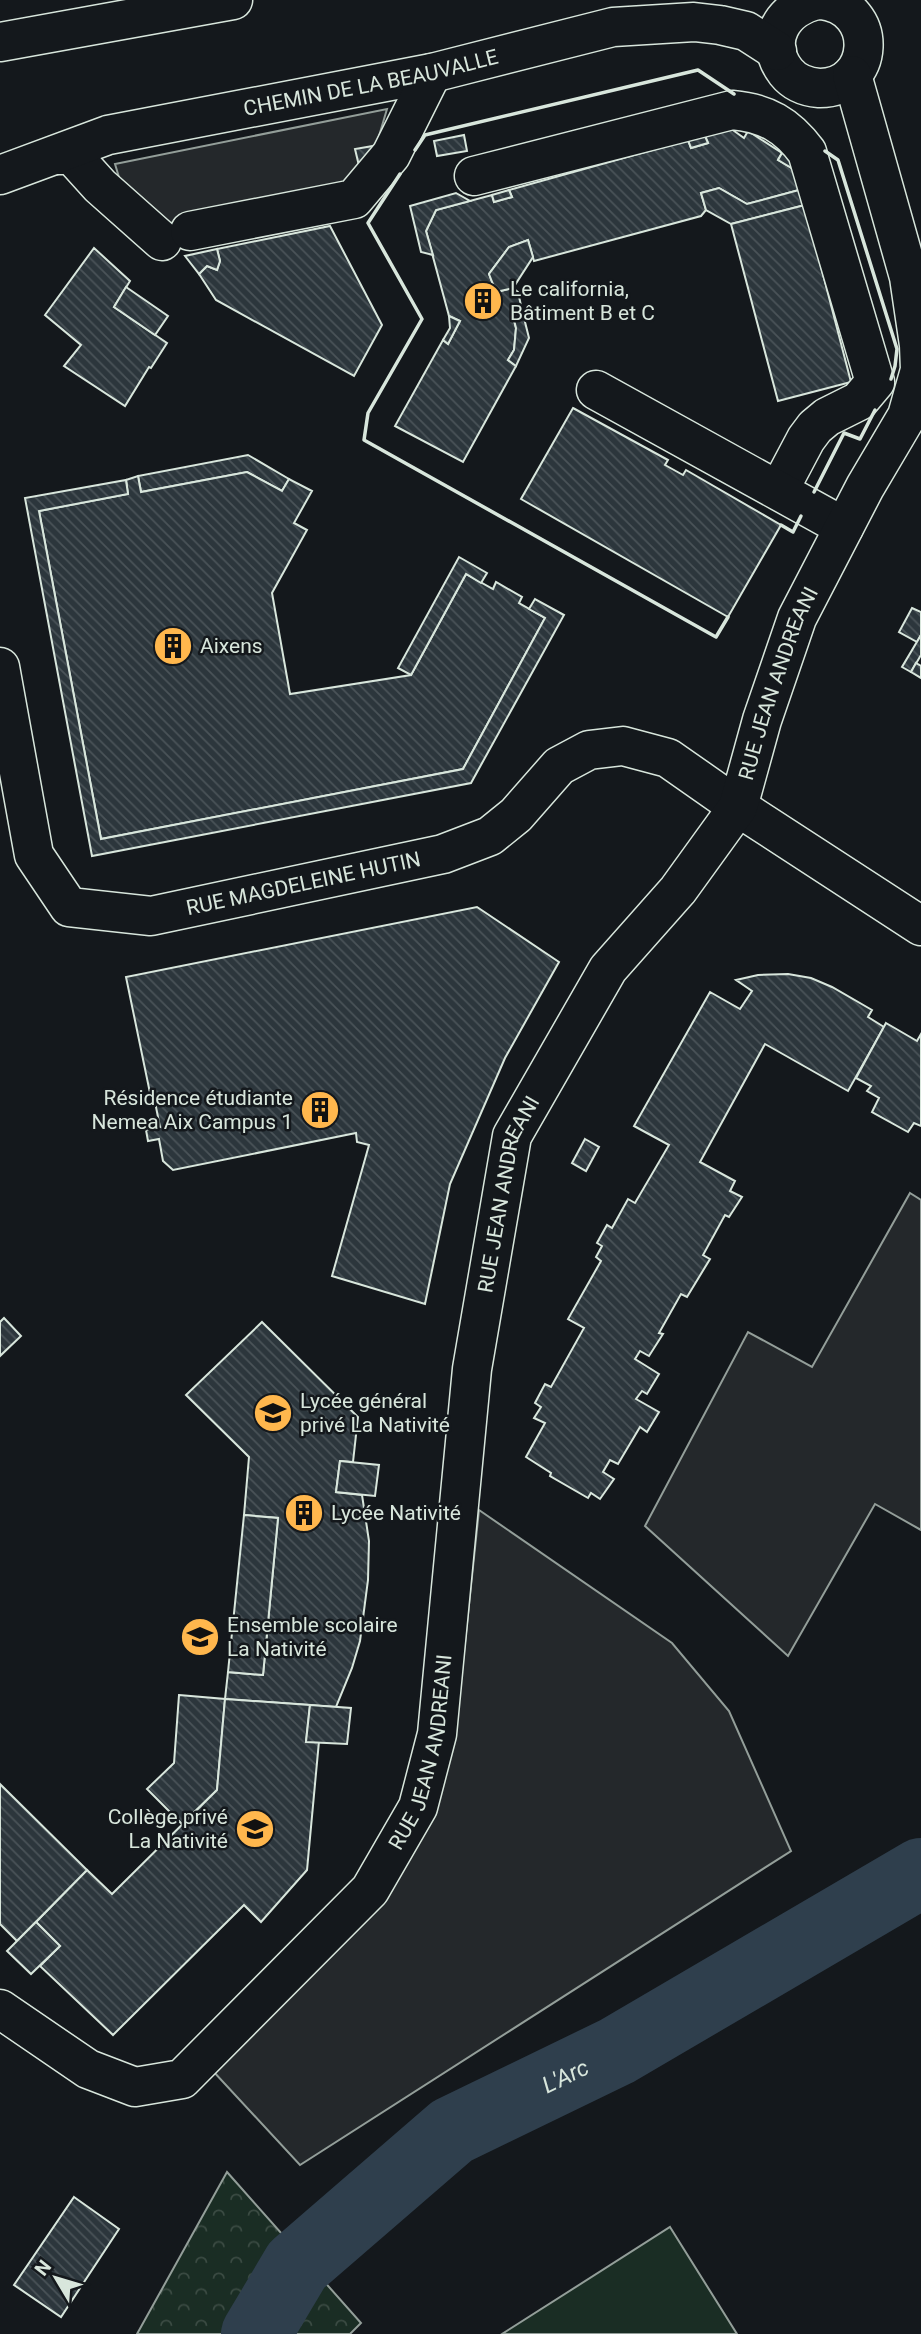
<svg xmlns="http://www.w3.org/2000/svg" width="921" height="2334" font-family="Roboto,sans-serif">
<defs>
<pattern id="forest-crowns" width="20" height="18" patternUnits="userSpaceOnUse" patternTransform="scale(1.75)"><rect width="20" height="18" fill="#1a2d24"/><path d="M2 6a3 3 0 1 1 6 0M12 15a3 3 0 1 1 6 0" fill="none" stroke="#3b4b43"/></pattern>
<pattern id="building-back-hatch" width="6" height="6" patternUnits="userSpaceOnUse" patternTransform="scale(1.75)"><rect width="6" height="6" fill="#2c363c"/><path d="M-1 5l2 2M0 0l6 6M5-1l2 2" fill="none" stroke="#4a5358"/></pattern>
</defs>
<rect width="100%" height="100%" fill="#14181c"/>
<!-- forest -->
<path fill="url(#forest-crowns)" stroke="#939e99" stroke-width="2" d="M227 2172 361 2323 350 2334H137Z"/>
<!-- green -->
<path fill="#1a2d24" stroke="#939e99" stroke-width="2" d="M670 2227 737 2334H502Z"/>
<!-- parking -->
<g fill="#24282b" stroke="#939e99" stroke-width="2">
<path d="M387 109 374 153 354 183 166 224 121 184 115 164Z"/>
<path d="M910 1193 921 1200V1530L875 1504 788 1656 645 1526 748 1332 812 1367Z"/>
<path d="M479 1510 672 1643 729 1711 791 1851 300 2165 212 2070 390 1887 456 1728Z"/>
</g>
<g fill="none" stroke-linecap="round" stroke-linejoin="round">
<!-- river -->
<path stroke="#2f3f4d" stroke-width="70" id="s1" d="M256 2334 297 2265 452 2131 617 2051 921 1873"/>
</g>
<!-- building -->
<g fill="url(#building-back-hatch)" stroke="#d8e6dc" stroke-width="2">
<path d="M730 128 744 138 748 131 782 153 778 160 795 170 799 190 747 204 719 188 701 193 706 210 701 216 534 261 528 240 509 247 489 274 496 292 513 288 518 292 522 310 512 312 516 328 514 350 508 360 516 366 463 462 395 426 443 340 448 344 460 321 449 316 426 231 436 210 492 195 494 202 512 197 509 190 688 140 691 148 708 143 705 136Z"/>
<path d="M464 135 467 151 437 156 434 141Z"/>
<path d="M705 136 708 143 691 148 688 140Z"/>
<path d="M373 146 374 153 360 170 355 149Z"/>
<path d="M782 153 793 160 795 170 778 160Z"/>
<path d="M719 188 747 204 799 190 805 205 731 224 706 210 701 193Z"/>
<path d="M509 190 512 197 494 202 492 195Z"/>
<path d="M456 193 470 201 436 210 426 231 433 255 421 252 410 206Z"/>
<path d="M805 205 851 382 778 401 731 224Z"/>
<path d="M330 226 382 325 354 376 216 300 199 274 207 266 217 270 220 261 217 249Z"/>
<path d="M528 240 533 257 513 288 496 292 489 274 509 247Z"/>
<path d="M94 248 130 281 114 307 167 343 151 368 149 367 125 406 64 366 81 345 45 315Z"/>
<path d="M217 249 220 261 217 270 207 266 199 274 185 256Z"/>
<path d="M126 287 168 316 155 335 114 307Z"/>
<path d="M522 310 529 338 516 366 508 360 514 350 516 328 512 312Z"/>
<path d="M449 316 460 321 448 344 443 340 450 328Z"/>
<path d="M573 408 668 460 665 465 683 475 686 470 781 525 728 617 521 499Z"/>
<path d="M248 455 289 479 282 491 247 472 141 492 138 476Z"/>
<path d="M247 472 282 491 289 479 312 491 294 523 307 530 272 593 290 694 411 675 466 574 493 589 496 582 522 597 519 603 545 618 463 769 101 839 39 511 128 494 126 480 138 476 141 492Z"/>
<path d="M126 480 128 494 39 511 101 839 463 769 545 618 529 609 535 599 564 615 471 783 92 856 25 498Z"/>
<path d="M459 557 487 573 481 583 466 574 411 675 398 668Z"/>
<path d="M912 608 921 612V635L917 642 899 632Z"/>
<path d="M921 635V655L911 672 902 667Z"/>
<path d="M916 663 921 666V678L911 672Z"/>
<path d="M477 907 559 962 505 1058 450 1184 425 1304 332 1276 369 1145 357 1142 356 1133 173 1170 163 1161 159 1139 148 1141 146 1130 160 1127 153 1092 150 1093 126 977Z"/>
<path d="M788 974 811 978 832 987 872 1010 868 1017 884 1027 848 1091 765 1044 700 1162 735 1181 730 1191 742 1197 729 1217 725 1215 703 1255 710 1259 687 1297 681 1294 659 1333 663 1334 649 1356 640 1351 635 1359 659 1374 647 1394 642 1391 636 1399 659 1412 647 1432 640 1427 618 1464 610 1460 603 1472 614 1479 600 1499 591 1493 588 1498 550 1476 551 1473 526 1457 545 1423 534 1418 541 1407 535 1403 545 1384 551 1387 584 1328 568 1319 601 1261 596 1257 602 1246 597 1243 607 1225 612 1228 628 1199 635 1203 669 1145 634 1126 710 992 740 1009 752 991 736 980 758 975Z"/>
<path d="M886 1023 917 1041 921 1034V1126L914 1123 908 1132 872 1112 879 1098 867 1091 871 1086 856 1078Z"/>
<path d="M585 1139 599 1147 586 1171 572 1163Z"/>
<path d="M4 1318 21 1336 0 1356V1322Z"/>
<path d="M262 1322 358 1417 353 1462 340 1461 336 1492 362 1495 369 1541 368 1580 360 1641 352 1668 336 1707 225 1699 228 1672 263 1675 278 1518 244 1515 249 1457 186 1395Z"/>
<path d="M340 1461 379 1465 375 1496 336 1492Z"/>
<path d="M244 1515 278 1518 263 1675 228 1672Z"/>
<path d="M179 1695 225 1699 217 1790 182 1824 147 1789 174 1763Z"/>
<path d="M225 1699 310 1705 306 1742 319 1741 307 1870 261 1922 244 1905 113 2035 40 1966 60 1946 36 1922 87 1870 112 1894 217 1790Z"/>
<path d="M310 1705 351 1708 347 1744 306 1742Z"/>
<path d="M0 1784 87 1870 17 1941 0 1924Z"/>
<path d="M36 1922 60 1946 31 1974 7 1951Z"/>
<path d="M74 2197 119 2229 61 2317 14 2285Z"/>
</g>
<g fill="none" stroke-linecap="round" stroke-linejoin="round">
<!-- minor casing -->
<g stroke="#d8e6dc" stroke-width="41">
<g id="minor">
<path d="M818 0C783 7 762 41 786 72 794 82 806 87 819 88 875 89 881 7 821 0"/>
<path d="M56 155H72L100 186 162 241"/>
<path id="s2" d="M0 175 108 135 432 73 613 27 694 22 720 25 746 31 777 51"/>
<path d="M474 176 732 110C766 113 787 125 807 152L875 382 859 401 827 417 815 427 806 439 779 490"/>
<path d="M190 231 354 199 391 155 432 73"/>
<path d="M596 390 844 527"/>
<path id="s3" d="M0 667 34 855 69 907 151 916 443 854 490 836 516 815 559 766 589 750 623 746 668 758 738 807 921 926"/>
<path id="s4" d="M0 2009 88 2069 135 2087 182 2079 370 1890 418 1807 437 1734 472 1369 512 1136 608 969 678 890 738 807 762 720 797 618 865 487 907 416 920 370 919 345 909 277 852 75"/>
</g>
</g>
<!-- highway casing -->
<g stroke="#d8e6dc" stroke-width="41">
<path id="highway" d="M0 42 233 0"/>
</g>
<!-- minor -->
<use href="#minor" stroke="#14181c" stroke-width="38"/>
<!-- highway -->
<use href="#highway" stroke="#14181c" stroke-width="38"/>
<!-- wall -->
<g stroke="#d8e6dc" stroke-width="3.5">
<path d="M415 150 425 135 698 70 734 94"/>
<path d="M825 151 838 160 897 349 895 366 891 379"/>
<path d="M400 174 368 223 422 319 368 413 364 440 716 637 728 617"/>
<path d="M814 492 844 433 860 439 875 410"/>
<path d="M781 525 793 532 801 516"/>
</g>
</g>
<!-- icons -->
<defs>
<g id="building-disc" transform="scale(2.0125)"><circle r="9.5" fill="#ffb74d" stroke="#14181c"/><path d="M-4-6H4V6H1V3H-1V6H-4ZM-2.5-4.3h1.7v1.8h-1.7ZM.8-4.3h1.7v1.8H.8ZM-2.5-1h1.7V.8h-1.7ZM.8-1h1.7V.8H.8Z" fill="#111"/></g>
<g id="school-disc" transform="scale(2.0125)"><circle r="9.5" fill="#ffb74d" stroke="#14181c"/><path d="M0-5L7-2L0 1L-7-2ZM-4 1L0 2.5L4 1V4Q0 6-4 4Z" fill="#111"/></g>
</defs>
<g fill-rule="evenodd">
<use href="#building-disc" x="483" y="301"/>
<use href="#building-disc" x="173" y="646"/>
<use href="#building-disc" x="320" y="1110"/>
<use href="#school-disc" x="273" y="1413"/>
<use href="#building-disc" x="304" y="1513"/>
<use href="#school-disc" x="200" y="1637"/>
<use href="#school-disc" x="255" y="1829"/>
</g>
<g text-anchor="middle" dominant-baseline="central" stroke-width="5" stroke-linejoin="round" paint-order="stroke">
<!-- street labels -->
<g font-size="21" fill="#d8e6dc" stroke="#14181c">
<text stroke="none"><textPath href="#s2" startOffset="383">CHEMIN DE LA BEAUVALLE</textPath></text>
<text stroke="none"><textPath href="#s4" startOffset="1776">RUE JEAN ANDREANI</textPath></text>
<text stroke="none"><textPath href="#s3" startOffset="492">RUE MAGDELEINE HUTIN</textPath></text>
<text stroke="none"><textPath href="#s4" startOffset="1188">RUE JEAN ANDREANI</textPath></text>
<text stroke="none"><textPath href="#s4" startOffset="621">RUE JEAN ANDREANI</textPath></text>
</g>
<!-- poi labels -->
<g font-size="21" fill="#d8e6dc" stroke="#14181c" text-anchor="start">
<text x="510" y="289">Le california,<tspan x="510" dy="24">Bâtiment B et C</tspan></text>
<text x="200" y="646">Aixens</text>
<text x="293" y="1098" text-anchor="end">Résidence étudiante<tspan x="293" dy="24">Nemea Aix Campus 1</tspan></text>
<text x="300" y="1401">Lycée général<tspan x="300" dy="24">privé La Nativité</tspan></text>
<text x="331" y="1513">Lycée Nativité</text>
<text x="227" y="1625">Ensemble scolaire<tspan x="227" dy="24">La Nativité</tspan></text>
<text x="228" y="1817" text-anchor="end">Collège privé<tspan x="228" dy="24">La Nativité</tspan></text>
</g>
<!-- water labels -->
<g font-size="23" font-style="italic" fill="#d8e6dc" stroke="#14181c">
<text stroke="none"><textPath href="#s1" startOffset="411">L'Arc</textPath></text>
</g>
</g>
<!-- north arrow -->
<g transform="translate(56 2278) rotate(308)" stroke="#14181c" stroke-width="5" paint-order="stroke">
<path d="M0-5L12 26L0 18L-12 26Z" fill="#d8e6dc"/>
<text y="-10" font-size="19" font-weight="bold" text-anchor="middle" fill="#d8e6dc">N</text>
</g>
</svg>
